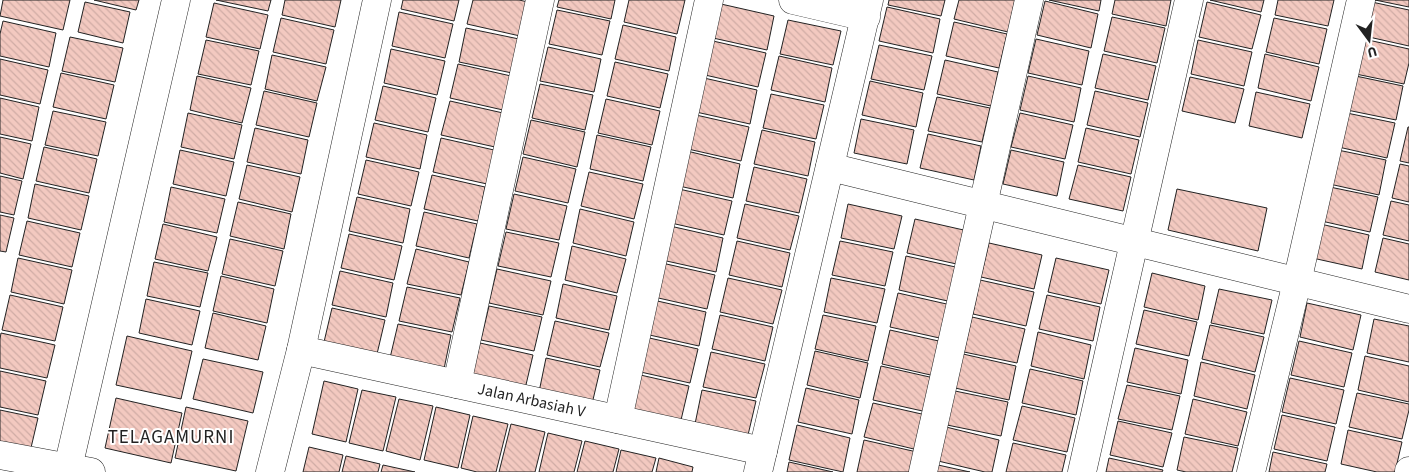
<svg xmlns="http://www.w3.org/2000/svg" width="1409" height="472" font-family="'Source Sans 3',sans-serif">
<defs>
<pattern id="building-back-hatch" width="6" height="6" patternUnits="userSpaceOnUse" patternTransform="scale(1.25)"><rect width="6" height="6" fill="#f3c9c0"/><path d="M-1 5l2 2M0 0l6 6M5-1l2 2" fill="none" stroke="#d0aca5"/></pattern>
</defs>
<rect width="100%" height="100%" fill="#fff"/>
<!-- building -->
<g fill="url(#building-back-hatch)" stroke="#222">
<path d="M3 0H70L63 30 0 16Z"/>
<path d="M94 0H139L136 10Z"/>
<path d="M216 0H271L268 11Z"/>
<path d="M285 0H341L335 27 282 15Z"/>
<path d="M403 0H459L454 21 401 9Z"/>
<path d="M473 0H519L528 2 520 36 467 24Z"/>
<path d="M559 0H615L611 19 557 7Z"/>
<path d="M629 0H685L677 34 624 22Z"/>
<path d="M889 0H945L941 16 888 5Z"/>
<path d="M959 0H1015L1008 32 954 19Z"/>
<path d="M1049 0H1101L1099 11Z"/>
<path d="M1115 0H1171L1166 26 1112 14Z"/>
<path d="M1210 0H1264L1261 12Z"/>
<path d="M1278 0H1334L1328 26 1275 15Z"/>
<path d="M1375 0H1409V7Z"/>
<path d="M1045 1 1098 14 1091 48 1037 35Z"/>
<path d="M1367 1 1409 10V46L1360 35Z"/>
<path d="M85 2 130 12 123 43 78 32Z"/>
<path d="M1207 2 1261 15 1252 49 1199 37Z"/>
<path d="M214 3 268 15 260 49 206 37Z"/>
<path d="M721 4 774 16 767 50 713 38Z"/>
<path d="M887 7 940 19 933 53 879 41Z"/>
<path d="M557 10 610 21 602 55 549 44Z"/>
<path d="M399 12 453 24 445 58 392 46Z"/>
<path d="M1112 17 1165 28 1157 63 1104 51Z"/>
<path d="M281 18 334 30 326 64 273 52Z"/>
<path d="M1274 18 1327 29 1319 64 1266 52Z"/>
<path d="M788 20 841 31 833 65 780 54Z"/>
<path d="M3 21 56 33 49 67 0 56V34Z"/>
<path d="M954 22 1007 34 999 68 946 56Z"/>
<path d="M623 25 676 37 669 71 615 59Z"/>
<path d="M466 28 519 39 512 73 459 62Z"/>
<path d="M70 37 123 48 115 82 62 71Z"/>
<path d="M1359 38 1409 49V63L1404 84 1351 73Z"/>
<path d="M1036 39 1089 51 1082 85 1028 73Z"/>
<path d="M206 40 259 51 251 85 198 74Z"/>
<path d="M1198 40 1252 52 1244 86 1191 74Z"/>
<path d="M713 41 766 53 758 87 705 75Z"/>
<path d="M879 45 932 56 924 90 871 79Z"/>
<path d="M548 47 601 59 594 92 540 81Z"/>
<path d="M391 49 445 61 437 95 384 83Z"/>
<path d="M1103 54 1156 66 1148 100 1095 88Z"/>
<path d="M1265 54 1319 67 1311 101 1258 88Z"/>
<path d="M272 55 326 67 317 101 265 89Z"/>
<path d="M779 56 832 68 825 102 771 90Z"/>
<path d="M0 59 48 70 40 104 0 95Z"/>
<path d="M945 60 998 72 991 106 937 94Z"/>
<path d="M615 62 668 74 660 108 607 96Z"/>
<path d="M458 64 511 76 503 110 450 98Z"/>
<path d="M61 73 114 85 106 119 53 107Z"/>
<path d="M1351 75 1403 86 1396 120 1342 109Z"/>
<path d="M197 76 251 88 242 123 190 110Z"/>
<path d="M1028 76 1081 88 1074 122 1020 110Z"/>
<path d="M1190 77 1244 89 1235 123 1182 111Z"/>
<path d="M704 78 757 90 750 124 696 112Z"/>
<path d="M870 81 923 93 916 127 862 115Z"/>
<path d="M540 84 593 95 585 130 532 118Z"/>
<path d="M383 86 436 98 428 132 375 120Z"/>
<path d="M264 91 317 103 309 137 256 125Z"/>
<path d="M1095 91 1148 103 1140 137 1087 125Z"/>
<path d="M1256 92 1310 104 1302 138 1249 126Z"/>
<path d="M771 94 824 105 816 139 763 128Z"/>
<path d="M937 97 990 108 982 142 928 131Z"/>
<path d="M0 98 39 107 32 141 0 134Z"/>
<path d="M606 99 660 111 652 145 598 133Z"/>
<path d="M450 101 503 113 495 147 441 135Z"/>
<path d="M53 111 106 122 98 156 45 145Z"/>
<path d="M1342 112 1395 123 1387 158 1334 146Z"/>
<path d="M188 113 242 125 234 159 181 147Z"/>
<path d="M1020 113 1073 125 1065 159 1011 147Z"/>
<path d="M696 115 749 127 741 161 688 149Z"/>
<path d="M861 119 914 130 907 164 854 153Z"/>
<path d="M531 120 585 132 577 167 523 154Z"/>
<path d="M374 123 427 135 420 169 366 157Z"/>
<path d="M1408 127H1409V163L1400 161Z"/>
<path d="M255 128 308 140 301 174 247 162Z"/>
<path d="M1086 128 1139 140 1131 174 1078 162Z"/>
<path d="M762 130 815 142 808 176 754 164Z"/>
<path d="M928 134 981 146 974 180 920 168Z"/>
<path d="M597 135 651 147 643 181 590 169Z"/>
<path d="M0 137 31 144 23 179 0 173Z"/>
<path d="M441 138 494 150 487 184 433 172Z"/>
<path d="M44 147 97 159 89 193 36 181Z"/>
<path d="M1333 149 1386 160 1379 195 1325 183Z"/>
<path d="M180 150 234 162 226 196 173 184Z"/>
<path d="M1011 150 1064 162 1057 196 1003 184Z"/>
<path d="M687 151 740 164 733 198 679 186Z"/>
<path d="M523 157 576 169 568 203 515 191Z"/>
<path d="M366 160 419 172 411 206 358 194Z"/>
<path d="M1400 164 1409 166V202L1392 198Z"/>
<path d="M247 165 300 177 292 212 239 199Z"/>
<path d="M1078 165 1131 177 1123 211 1069 199Z"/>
<path d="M754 167 807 179 799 213 746 201Z"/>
<path d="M589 172 643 184 634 219 581 206Z"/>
<path d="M432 175 485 187 478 221 424 209Z"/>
<path d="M0 176 22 181 14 215 0 212Z"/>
<path d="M35 184 89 196 81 230 28 218Z"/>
<path d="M1325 186 1378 197 1370 232 1317 220Z"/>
<path d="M171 187 225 199 217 233 164 222Z"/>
<path d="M679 189 732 201 724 235 671 223Z"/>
<path d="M1177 189 1267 208 1258 251 1168 230Z"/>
<path d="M514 194 567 206 559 240 506 229Z"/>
<path d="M357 197 410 209 403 243 349 231Z"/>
<path d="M1391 201 1409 205V241L1383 235Z"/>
<path d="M238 202 291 214 284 249 230 236Z"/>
<path d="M745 204 799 216 790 250 737 238Z"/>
<path d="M848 204 902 216 894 249 841 238Z"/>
<path d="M580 209 634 222 626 256 573 243Z"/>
<path d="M424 212 477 224 469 258 416 246Z"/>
<path d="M0 215 14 218 6 252 0 251Z"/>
<path d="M915 219 968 231 961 265 907 253Z"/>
<path d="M27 221 80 233 72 267 19 255Z"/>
<path d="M1316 223 1369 235 1362 269 1308 257Z"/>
<path d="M163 224 217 237 208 271 155 259Z"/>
<path d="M670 226 723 238 716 272 662 260Z"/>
<path d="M506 232 559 243 551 277 498 266Z"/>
<path d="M349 234 402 246 394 280 341 268Z"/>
<path d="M1383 238 1409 244V280L1375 272Z"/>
<path d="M230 239 283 251 275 286 222 274Z"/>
<path d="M737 241 790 253 782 287 729 275Z"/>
<path d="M840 241 893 252 885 286 832 275Z"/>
<path d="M989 243 1042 255 1034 289 981 277Z"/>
<path d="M572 246 626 259 617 293 565 280Z"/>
<path d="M416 249 469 262 461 295 407 284Z"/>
<path d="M906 256 960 268 952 302 899 290Z"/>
<path d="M18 258 72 270 64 304 11 292Z"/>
<path d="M1056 258 1109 270 1101 304 1048 292Z"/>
<path d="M154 262 208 273 200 307 147 296Z"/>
<path d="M662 263 715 275 707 309 654 297Z"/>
<path d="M497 269 551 281 543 315 489 303Z"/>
<path d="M340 271 393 283 386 317 332 305Z"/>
<path d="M1152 273 1205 286 1198 320 1144 307Z"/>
<path d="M221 276 274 289 267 323 213 311Z"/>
<path d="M728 278 782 290 773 324 720 312Z"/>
<path d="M831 278 885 289 877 323 824 312Z"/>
<path d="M980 280 1034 292 1026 326 973 314Z"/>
<path d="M563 284 617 296 609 330 556 318Z"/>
<path d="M407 287 460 298 452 332 399 321Z"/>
<path d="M1219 289 1272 300 1264 334 1211 323Z"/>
<path d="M898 293 951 305 944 339 890 327Z"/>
<path d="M10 295 63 307 55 341 2 330Z"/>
<path d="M1047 295 1100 307 1093 341 1039 329Z"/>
<path d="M146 299 200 311 192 345 139 333Z"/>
<path d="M653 300 706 312 699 346 645 334Z"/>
<path d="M1307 303 1361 315 1353 350 1300 337Z"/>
<path d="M489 306 542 317 534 351 481 340Z"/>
<path d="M332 308 385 320 377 354 324 342Z"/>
<path d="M1144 310 1197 322 1189 356 1136 344Z"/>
<path d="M213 313 266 326 258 360 205 348Z"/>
<path d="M720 315 773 327 765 361 712 349Z"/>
<path d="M823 315 876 326 868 361 815 349Z"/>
<path d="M972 317 1025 329 1017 363 964 352Z"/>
<path d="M1374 319 1409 326V362L1367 353Z"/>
<path d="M555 321 609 333 600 367 547 355Z"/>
<path d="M398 324 451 335 444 369 390 358Z"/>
<path d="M1210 325 1264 337 1255 372 1202 359Z"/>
<path d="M890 330 943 342 935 376 882 364Z"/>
<path d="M1038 332 1091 345 1084 379 1031 366Z"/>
<path d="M1 333 55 345 47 378 0 368V339Z"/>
<path d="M127 336 192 351 181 399 116 385Z"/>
<path d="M645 337 698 349 690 383 636 371Z"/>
<path d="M1299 341 1352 353 1344 387 1291 375Z"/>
<path d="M480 343 533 355 525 389 472 377Z"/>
<path d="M1135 348 1188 360 1181 394 1127 382Z"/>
<path d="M815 351 868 363 860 398 807 385Z"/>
<path d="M711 352 765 364 756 398 703 387Z"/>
<path d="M963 354 1016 366 1009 400 955 388Z"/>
<path d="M1365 356 1409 366V402L1358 390Z"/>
<path d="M546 358 600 370 592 404 539 392Z"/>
<path d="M203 359 263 372 253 413 193 399Z"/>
<path d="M1201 362 1255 375 1247 409 1194 396Z"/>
<path d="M881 366 934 378 927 412 873 400Z"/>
<path d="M1030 369 1083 381 1076 415 1022 403Z"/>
<path d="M0 371 46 381 38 415 0 407Z"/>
<path d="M636 374 689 386 681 420 628 408Z"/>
<path d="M1290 378 1344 390 1336 424 1282 412Z"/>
<path d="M324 381 358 389 346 442 312 434Z"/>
<path d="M1127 385 1180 396 1172 430 1118 419Z"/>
<path d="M806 388 859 400 852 434 798 422Z"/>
<path d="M362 390 396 397 383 451 349 443Z"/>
<path d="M702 390 756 401 748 435 695 424Z"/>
<path d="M955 391 1008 402 1001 436 947 425Z"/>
<path d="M1357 393 1409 404V410L1402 439 1349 427Z"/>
<path d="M116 398 182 413 171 463 105 448Z"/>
<path d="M399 399 433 406 420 460 386 451Z"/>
<path d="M1193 399 1247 412 1238 446 1185 434Z"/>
<path d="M873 403 926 415 918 450 864 437Z"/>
<path d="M1022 406 1075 418 1067 452 1013 440Z"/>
<path d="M186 407 248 421 236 471 175 458Z"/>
<path d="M436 407 470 415 458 468 424 460Z"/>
<path d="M0 410 38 418 30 452 0 446Z"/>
<path d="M1282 415 1335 427 1327 461 1274 449Z"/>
<path d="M473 416 508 424 496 472H477L461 468Z"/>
<path d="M1118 421 1172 433 1163 467 1110 455Z"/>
<path d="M511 424 545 432 535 472H499Z"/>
<path d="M797 425 850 438 843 472 789 460Z"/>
<path d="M946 427 999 440 992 472H985L938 461Z"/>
<path d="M1348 430 1402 442 1395 472H1377L1341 464Z"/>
<path d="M548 433 582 441 574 472H539Z"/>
<path d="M1184 437 1238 448 1232 472H1186L1177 470Z"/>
<path d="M864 440 917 452 913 472H857Z"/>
<path d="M585 441 619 449 613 472H577Z"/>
<path d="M1013 443 1066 455 1062 472H1006Z"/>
<path d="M309 447 343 455 339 472H303Z"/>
<path d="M621 450 656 458 652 472H616Z"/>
<path d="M1273 452 1327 464 1325 472H1269Z"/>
<path d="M346 456 380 464 378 472H342Z"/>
<path d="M659 458 693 467 692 472H656Z"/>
<path d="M1109 458 1163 470 1162 472H1106Z"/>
<path d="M789 462 833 472H787Z"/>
<path d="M383 465 415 472H381Z"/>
<path d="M938 465 970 472H936Z"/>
</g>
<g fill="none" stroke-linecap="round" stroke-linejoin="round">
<!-- minor casing -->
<g stroke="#222" stroke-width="29">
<g id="minor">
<path d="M793 0 866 17"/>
<path d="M830 167 1409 309"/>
<path id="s1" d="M301 350 763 451"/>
<path d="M457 384 540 0"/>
<path d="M618 419 709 0"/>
<path d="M0 455 91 472"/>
<path d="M67 472 176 0"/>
<path d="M270 472 301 350 377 0"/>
<path d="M758 472 869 0"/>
<path d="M923 472 1029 0"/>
<path d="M1082 472 1189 0"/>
<path d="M1251 472 1297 282 1361 0"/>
<path d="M1409 472V471"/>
</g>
</g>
<!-- minor -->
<use href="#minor" stroke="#fff" stroke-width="28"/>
</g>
<g text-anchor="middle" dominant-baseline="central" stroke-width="4" stroke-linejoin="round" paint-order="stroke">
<!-- street labels -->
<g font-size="16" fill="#222" stroke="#fff">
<text stroke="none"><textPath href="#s1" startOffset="236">Jalan Arbasiah V</textPath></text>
</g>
<!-- quarter labels -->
<g font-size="19" letter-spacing="1" fill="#222" stroke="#fff">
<text x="171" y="437">TELAGAMURNI</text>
</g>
</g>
<!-- north arrow -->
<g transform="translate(1369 40) rotate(165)" stroke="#ffffff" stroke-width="4" paint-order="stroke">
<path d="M0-4L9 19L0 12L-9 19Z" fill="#222222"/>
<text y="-8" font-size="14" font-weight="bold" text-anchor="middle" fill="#222222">U</text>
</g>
</svg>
